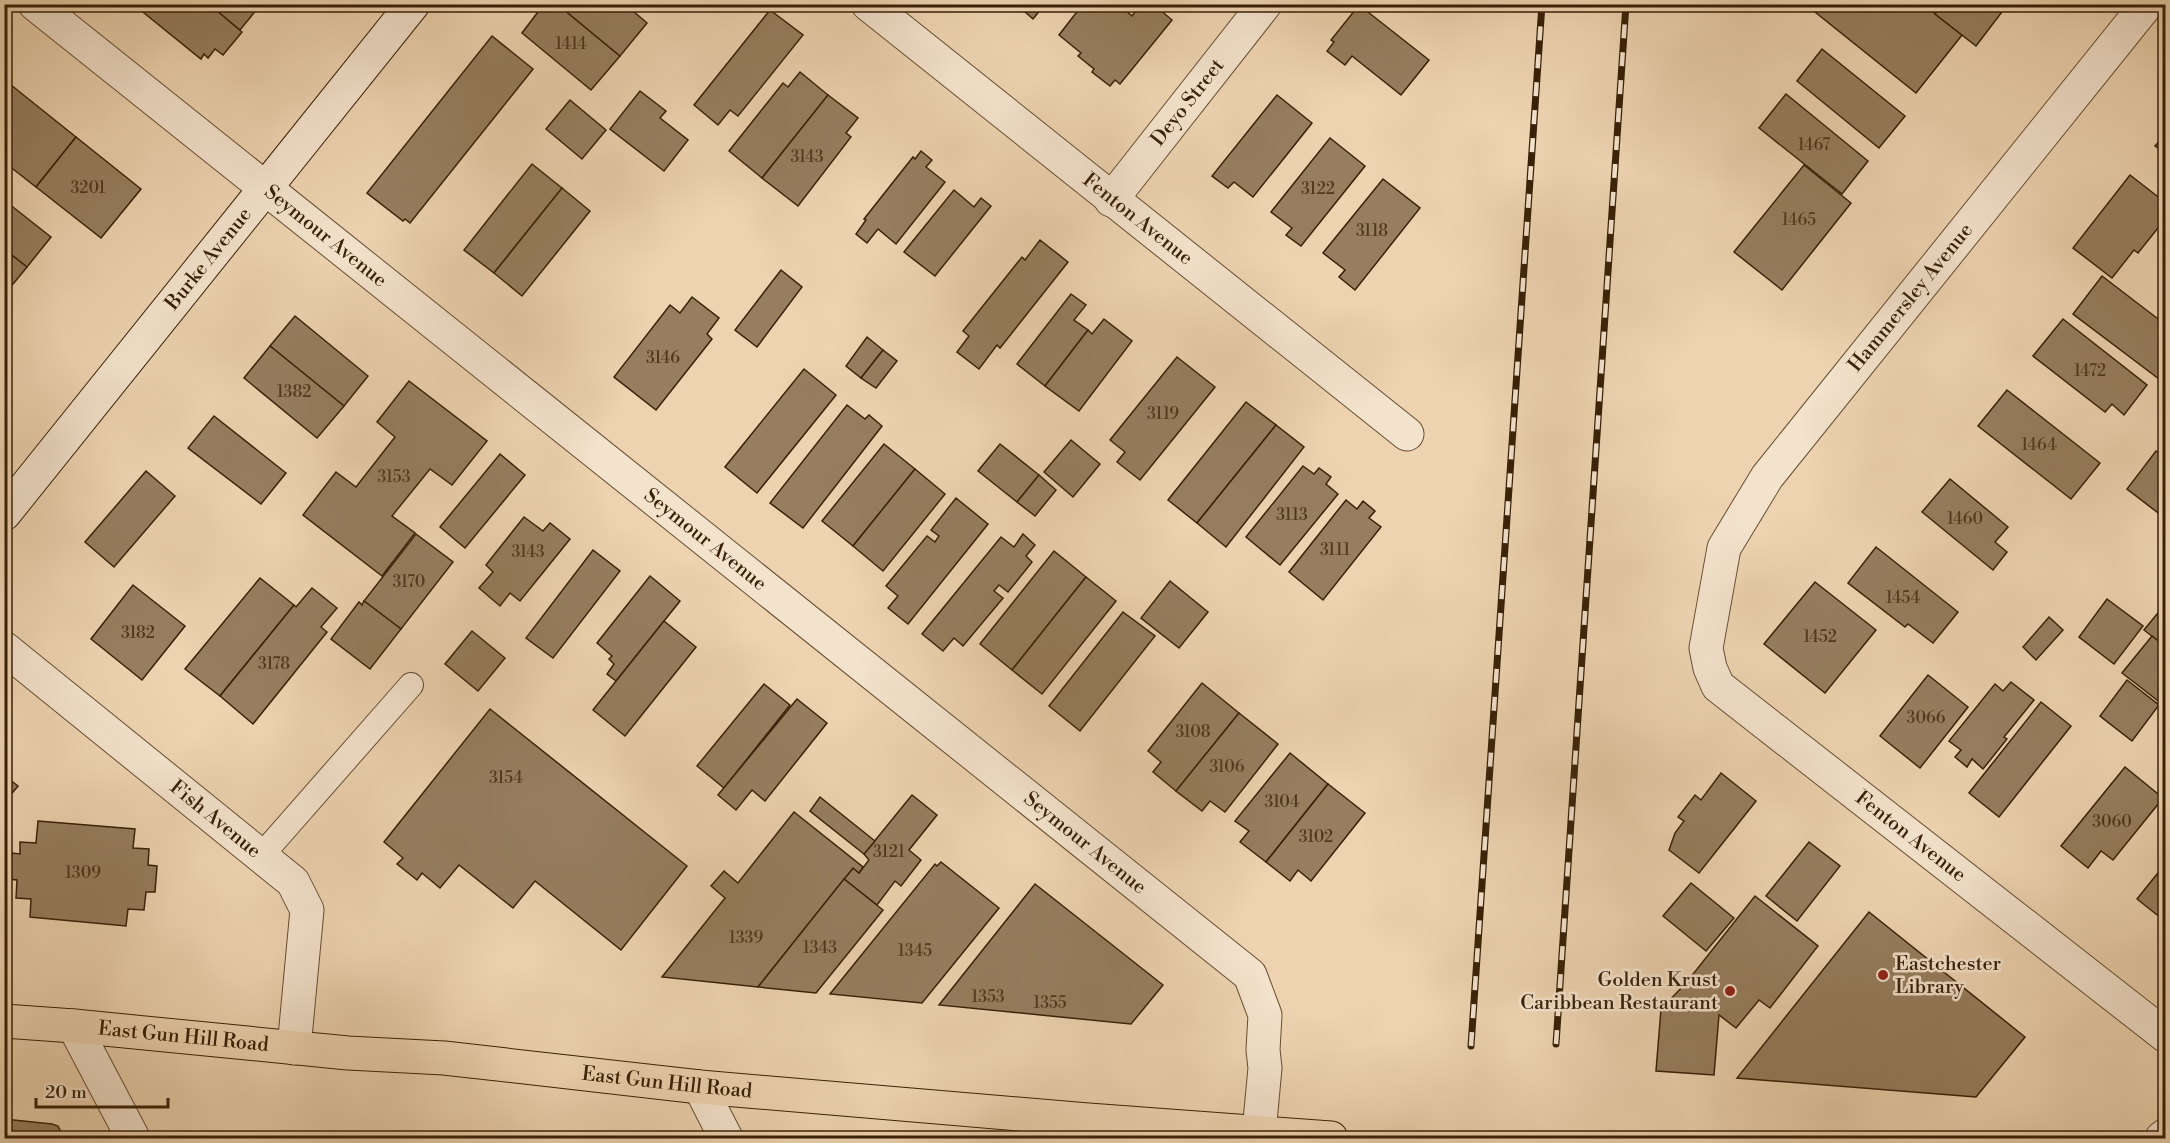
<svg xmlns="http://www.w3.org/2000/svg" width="2170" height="1143" font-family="'Libre Bodoni',serif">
<rect width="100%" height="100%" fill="#edd3b0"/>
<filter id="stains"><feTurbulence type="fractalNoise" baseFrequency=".00333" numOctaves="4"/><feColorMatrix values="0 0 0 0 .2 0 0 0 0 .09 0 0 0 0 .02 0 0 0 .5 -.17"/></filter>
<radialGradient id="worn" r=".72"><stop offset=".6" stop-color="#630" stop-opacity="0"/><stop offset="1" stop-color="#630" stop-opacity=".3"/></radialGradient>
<!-- building -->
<g fill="#967e5f" stroke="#382107" stroke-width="1.5">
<path d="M133 4H209L242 32 223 55 215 49 208 58 204 54 201 59Z"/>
<path d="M209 4H251L257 9 240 30Z"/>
<path d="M544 4H557L620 56 591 90 522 33Z"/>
<path d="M557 4H625L647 23 620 56Z"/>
<path d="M1016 4H1045L1033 19Z"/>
<path d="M1083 4H1118L1132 16 1141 4H1153L1172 20 1120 84 1115 80 1110 86 1092 72 1094 69 1078 56 1081 53 1059 35Z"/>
<path d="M1805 4H1923L1962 35 1916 93Z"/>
<path d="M1942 4H2008L1976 46 1935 14Z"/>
<path d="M1359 5 1429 60 1401 95 1352 56 1345 65 1327 51 1334 42 1331 40Z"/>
<path d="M770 10 803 35 738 116 730 110 718 125 694 105Z"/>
<path d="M492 36 533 69 410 223 405 219 403 221 367 193Z"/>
<path d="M1822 49 1905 116 1879 148 1797 81Z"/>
<path d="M800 72 828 95 762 178 729 151 783 83 788 87Z"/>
<path d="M11 85 76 137 36 187 4 162V93Z"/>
<path d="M640 91 666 111 660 118 688 140 664 171 610 129Z"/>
<path d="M1786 94 1868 161 1842 194 1759 128Z"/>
<path d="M828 95 858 118 846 133 851 137 798 206 762 178Z"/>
<path d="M1277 95 1312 123 1253 197 1234 182 1228 188 1212 176Z"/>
<path d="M570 100 606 130 582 159 546 129Z"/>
<path d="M2166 134V154L2155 146Z"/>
<path d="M76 137 141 189 101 238 36 187Z"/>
<path d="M1330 138 1365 166 1301 246 1286 235 1292 228 1271 212Z"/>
<path d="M921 151 932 160 926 167 945 182 896 244 878 229 867 243 856 234 866 220 864 219 913 157 915 159Z"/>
<path d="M532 164 562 188 494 273 464 250Z"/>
<path d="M1804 165 1851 203 1782 290 1734 252Z"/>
<path d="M2130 175 2166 203V218L2138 253 2134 250 2112 278 2073 248Z"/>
<path d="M1383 179 1420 208 1355 290 1339 277 1345 270 1323 253Z"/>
<path d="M562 188 590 211 522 296 494 273Z"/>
<path d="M954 190 974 207 981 198 991 206 935 276 904 252Z"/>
<path d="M4 200 51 237 27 267 4 249Z"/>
<path d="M1040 240 1068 262 1000 348 997 345 979 369 957 352 969 336 963 331 1022 257 1025 260Z"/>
<path d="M4 249 27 267 4 295Z"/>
<path d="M781 270 802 287 757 347 735 330Z"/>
<path d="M2102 276 2166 325V370L2159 379 2073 314Z"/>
<path d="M1071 294 1086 305 1074 320 1088 330 1045 386 1017 364Z"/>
<path d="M692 297 719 318 707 334 712 339 656 410 614 377 670 305 680 313Z"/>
<path d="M295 316 368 376 344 406 270 346Z"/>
<path d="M1104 319 1132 341 1079 411 1045 386 1088 330 1092 334Z"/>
<path d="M2063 319 2147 385 2124 415 2112 404 2105 412 2033 356Z"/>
<path d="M867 337 883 350 861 378 846 366Z"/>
<path d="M270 346 344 406 317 438 244 378Z"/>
<path d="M883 350 897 361 876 388 861 378Z"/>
<path d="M1177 357 1215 387 1140 480 1117 462 1125 452 1110 440Z"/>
<path d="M804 369 836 395 757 493 725 467Z"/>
<path d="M409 381 487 441 452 485 430 469 392 516 415 533 382 576 303 515 336 472 356 487 395 437 377 422Z"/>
<path d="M2007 390 2100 463 2071 499 1978 426Z"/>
<path d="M1246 402 1276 425 1197 523 1168 500Z"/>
<path d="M847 405 865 419 869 415 882 426 803 528 770 503Z"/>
<path d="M214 416 286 473 261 504 188 448Z"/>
<path d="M1276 425 1304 447 1226 547 1197 523Z"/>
<path d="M1071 440 1100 464 1073 497 1044 472Z"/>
<path d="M884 444 915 469 853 546 822 521Z"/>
<path d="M1000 444 1039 475 1017 502 978 471Z"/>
<path d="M2156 451 2166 458V519L2127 489Z"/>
<path d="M500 454 525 475 465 548 440 527Z"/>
<path d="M1303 466 1314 474 1319 468 1331 477 1326 484 1338 494 1280 565 1246 537Z"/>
<path d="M915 469 945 494 883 571 853 546Z"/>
<path d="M146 471 175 496 114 567 85 542Z"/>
<path d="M1039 475 1056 490 1035 516 1017 502Z"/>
<path d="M1950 479 2008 527 1995 542 2007 552 1993 570 1922 512Z"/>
<path d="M956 498 988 524 908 624 888 608 898 596 886 586 927 536 935 542 939 536 931 530Z"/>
<path d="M1346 500 1357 509 1363 501 1375 511 1369 518 1381 527 1323 600 1289 572Z"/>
<path d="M524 517 543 531 550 523 570 539 520 601 510 593 500 606 479 588 493 572 486 565Z"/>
<path d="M416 534 453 562 401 629 364 601Z"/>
<path d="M1023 534 1035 545 1026 556 1032 562 1008 592 999 585 994 591 1003 598 963 646 954 638 943 651 922 634 1001 537 1014 547Z"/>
<path d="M1876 547 1958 612 1933 643 1908 624 1905 627 1848 583Z"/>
<path d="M593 550 620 571 553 658 526 638Z"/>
<path d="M1054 551 1086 577 1012 670 980 644Z"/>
<path d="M650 576 680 601 616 681 607 674 614 664 609 659 612 656 597 643Z"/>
<path d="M1086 577 1116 601 1042 694 1012 670Z"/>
<path d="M260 578 294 605 220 696 185 669Z"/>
<path d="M1170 581 1208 612 1179 648 1141 618Z"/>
<path d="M1815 582 1876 630 1825 693 1764 644Z"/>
<path d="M133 585 185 626 142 680 91 639Z"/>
<path d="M312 588 337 608 321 627 327 632 253 724 220 696 294 605 296 607Z"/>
<path d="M2107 599 2143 626 2114 664 2079 637Z"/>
<path d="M364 601 401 629 370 669 331 639 359 602 362 605Z"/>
<path d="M2166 603V647L2144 630Z"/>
<path d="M1123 612 1155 636 1080 731 1049 706Z"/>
<path d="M2049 617 2063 630 2036 660 2023 647Z"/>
<path d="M664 621 696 647 625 736 593 710Z"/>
<path d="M472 631 505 658 478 691 445 664Z"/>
<path d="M2152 636 2166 647V707L2122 673Z"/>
<path d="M1928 675 1968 707 1920 768 1880 736Z"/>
<path d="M2127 680 2159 705 2132 741 2100 716Z"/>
<path d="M2011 682 2034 700 2004 737 2007 739 1983 769 1972 759 1967 767 1955 757 1961 750 1949 741 1995 684 2003 691Z"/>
<path d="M1202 683 1239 713 1176 791 1153 772 1161 762 1148 751Z"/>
<path d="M764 684 790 705 724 788 697 766Z"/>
<path d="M797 699 827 723 765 801 752 790 736 810 718 795Z"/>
<path d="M2041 702 2071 726 1999 817 1969 793Z"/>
<path d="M490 709 687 866 621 950 535 881 513 908 459 865 440 888 422 873 417 880 397 864 403 858 384 842Z"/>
<path d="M1239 713 1278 744 1225 812 1210 801 1202 811 1176 791Z"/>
<path d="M1290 753 1328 784 1266 862 1240 842 1249 831 1235 821Z"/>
<path d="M2125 767 2163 798 2113 860 2101 851 2088 868 2061 846Z"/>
<path d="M1721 773 1756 801 1699 873 1669 850 1675 833 1684 821 1678 817 1695 795 1701 800Z"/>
<path d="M4 775 18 786 4 803Z"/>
<path d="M1328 784 1365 813 1311 881 1298 870 1290 881 1266 862Z"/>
<path d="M912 795 937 815 909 850 921 860 901 886 895 881 877 905 844 879 853 868 859 873 869 860 864 854Z"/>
<path d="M820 797 875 841 864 854 810 811Z"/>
<path d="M794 812 863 867 859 873 853 868 758 987 662 977 725 898 711 886 724 871 738 883Z"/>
<path d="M38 821 135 829 133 848 149 849 148 865 157 866 155 892H146L144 910 128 909 126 926 30 917 31 899 16 898 17 880 9 879 12 853 20 854V842L36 843Z"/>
<path d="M1809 842 1840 866 1797 921 1766 896Z"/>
<path d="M941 862 999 908 922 1003 830 994 935 864 937 866Z"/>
<path d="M2166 863V922L2137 899Z"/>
<path d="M844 879 883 910 816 993 758 987Z"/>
<path d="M1691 883 1734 918 1706 951 1663 916Z"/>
<path d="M1035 884 1163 985 1131 1024 939 1005Z"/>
<path d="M1755 896 1818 946 1770 1008 1759 1000 1736 1028 1719 1015 1714 1075 1656 1071 1661 1009 1686 983Z"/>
<path d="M1869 912 2025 1037 1976 1097 1737 1078Z"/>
<path d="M4 1119 52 1124 58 1126 64 1138H4Z"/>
</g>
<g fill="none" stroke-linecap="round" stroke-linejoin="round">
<!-- lane casing -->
<g stroke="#654e31" stroke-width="26">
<path id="lane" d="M261 856 411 685"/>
</g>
<!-- street casing -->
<g stroke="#654e31" stroke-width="35">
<g id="street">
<path id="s1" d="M35 4 1250 975 1265 1015 1263 1050 1265 1068 1259 1132"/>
<path id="s2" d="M868 4 1407 434"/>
<path id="s3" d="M2147 4 1767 477 1724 548 1706 648 1710 668 1718 686 2166 1036"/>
<path id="s4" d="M1111 200 1265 4"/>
<path id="s5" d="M4 648 293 882 307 910 294 1048"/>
<path d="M74 1026 133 1138"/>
<path d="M700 1087 726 1138"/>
<path d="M2162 1138 2166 1135"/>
</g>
</g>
<!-- secondary casing -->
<g stroke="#382107" stroke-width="35">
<g id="secondary">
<path id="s6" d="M4 514 413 4"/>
</g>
</g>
<!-- primary casing -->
<g stroke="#382107" stroke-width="35">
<g id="primary">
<path id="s7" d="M4 1021 74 1026 348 1053 444 1058 700 1087 1088 1120 1331 1138"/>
</g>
</g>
<!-- lane -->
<use href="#lane" stroke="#f3e2cc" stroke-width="24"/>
<!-- street -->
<use href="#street" stroke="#f3e2cc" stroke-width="33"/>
<!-- secondary -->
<use href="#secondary" stroke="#f3e2cc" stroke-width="33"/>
<!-- primary -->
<use href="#primary" stroke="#edd3b0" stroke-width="33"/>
<!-- rail casing -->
<g stroke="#382107" stroke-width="7">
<g id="rail">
<path d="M1556 1044 1626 4"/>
<path d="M1471 1046 1542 4"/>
</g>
</g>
<!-- rail -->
<use href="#rail" stroke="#f3e2cc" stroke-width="4.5" stroke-dasharray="14" stroke-linecap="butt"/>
</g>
<!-- markers -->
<g fill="#8f2418" stroke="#f3e2cc" stroke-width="2">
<circle cx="1883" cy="975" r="6"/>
<circle cx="1730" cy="991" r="6"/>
</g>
<g text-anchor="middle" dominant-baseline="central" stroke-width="5" stroke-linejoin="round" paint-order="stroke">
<!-- number labels -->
<g font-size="16" fill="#50381d">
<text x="571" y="44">1414</text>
<text x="1814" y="145">1467</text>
<text x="807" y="157">3143</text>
<text x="88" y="188">3201</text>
<text x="1318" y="189">3122</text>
<text x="1799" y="220">1465</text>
<text x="1372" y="231">3118</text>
<text x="663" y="358">3146</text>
<text x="2090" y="371">1472</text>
<text x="294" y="392">1382</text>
<text x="1163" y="414">3119</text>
<text x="2039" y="445">1464</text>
<text x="394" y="477">3153</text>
<text x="1292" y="515">3113</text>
<text x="1965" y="519">1460</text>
<text x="1335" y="550">3111</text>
<text x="528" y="552">3143</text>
<text x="409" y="582">3170</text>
<text x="1903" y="598">1454</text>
<text x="138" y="633">3182</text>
<text x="1820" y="637">1452</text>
<text x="274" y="664">3178</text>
<text x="1926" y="718">3066</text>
<text x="1193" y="732">3108</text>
<text x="1227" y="767">3106</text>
<text x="506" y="778">3154</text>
<text x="1282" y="802">3104</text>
<text x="2112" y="822">3060</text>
<text x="1316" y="837">3102</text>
<text x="889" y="852">3121</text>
<text x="83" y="873">1309</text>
<text x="746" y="938">1339</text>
<text x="820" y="948">1343</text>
<text x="915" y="951">1345</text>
<text x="988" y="997">1353</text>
<text x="1050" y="1003">1355</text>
</g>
<!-- street labels -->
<g font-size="20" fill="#382107" stroke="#f3e2cc">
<text stroke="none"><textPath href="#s4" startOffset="124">Deyo Street</textPath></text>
<text stroke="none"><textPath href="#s2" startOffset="345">Fenton Avenue</textPath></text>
<text stroke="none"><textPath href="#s1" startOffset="372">Seymour Avenue</textPath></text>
<text stroke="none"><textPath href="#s6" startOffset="327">Burke Avenue</textPath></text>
<text transform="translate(1911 298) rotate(-51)">Hammersley Avenue</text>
<text stroke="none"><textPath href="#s1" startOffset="858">Seymour Avenue</textPath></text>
<text stroke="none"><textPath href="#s5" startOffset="272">Fish Avenue</textPath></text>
<text stroke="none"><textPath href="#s3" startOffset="1076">Fenton Avenue</textPath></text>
<text stroke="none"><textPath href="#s1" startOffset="1344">Seymour Avenue</textPath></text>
<text stroke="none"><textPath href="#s7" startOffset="180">East Gun Hill Road</textPath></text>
<text stroke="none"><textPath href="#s7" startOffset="666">East Gun Hill Road</textPath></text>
</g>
<!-- poi labels -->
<g font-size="20" fill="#382107" stroke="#f3e2cc" text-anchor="start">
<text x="1895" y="964">Eastchester<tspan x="1895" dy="23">Library</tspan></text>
<text x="1718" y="980" text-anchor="end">Golden Krust<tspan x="1718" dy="23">Caribbean Restaurant</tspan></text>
</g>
</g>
<!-- margin -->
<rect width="2170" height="1143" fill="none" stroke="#edd3b0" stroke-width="24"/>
<rect x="6" y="6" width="2158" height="1131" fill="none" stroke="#382107" stroke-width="3"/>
<rect x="12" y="12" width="2146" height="1119" fill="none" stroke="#382107" stroke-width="1.5"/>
<!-- scale -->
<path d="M36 1098v9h132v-9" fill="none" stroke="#382107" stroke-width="3"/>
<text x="45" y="1098" font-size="18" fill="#382107" stroke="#f3e2cc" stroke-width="4.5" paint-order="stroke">20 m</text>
<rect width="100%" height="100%" filter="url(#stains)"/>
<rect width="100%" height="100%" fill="url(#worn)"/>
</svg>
